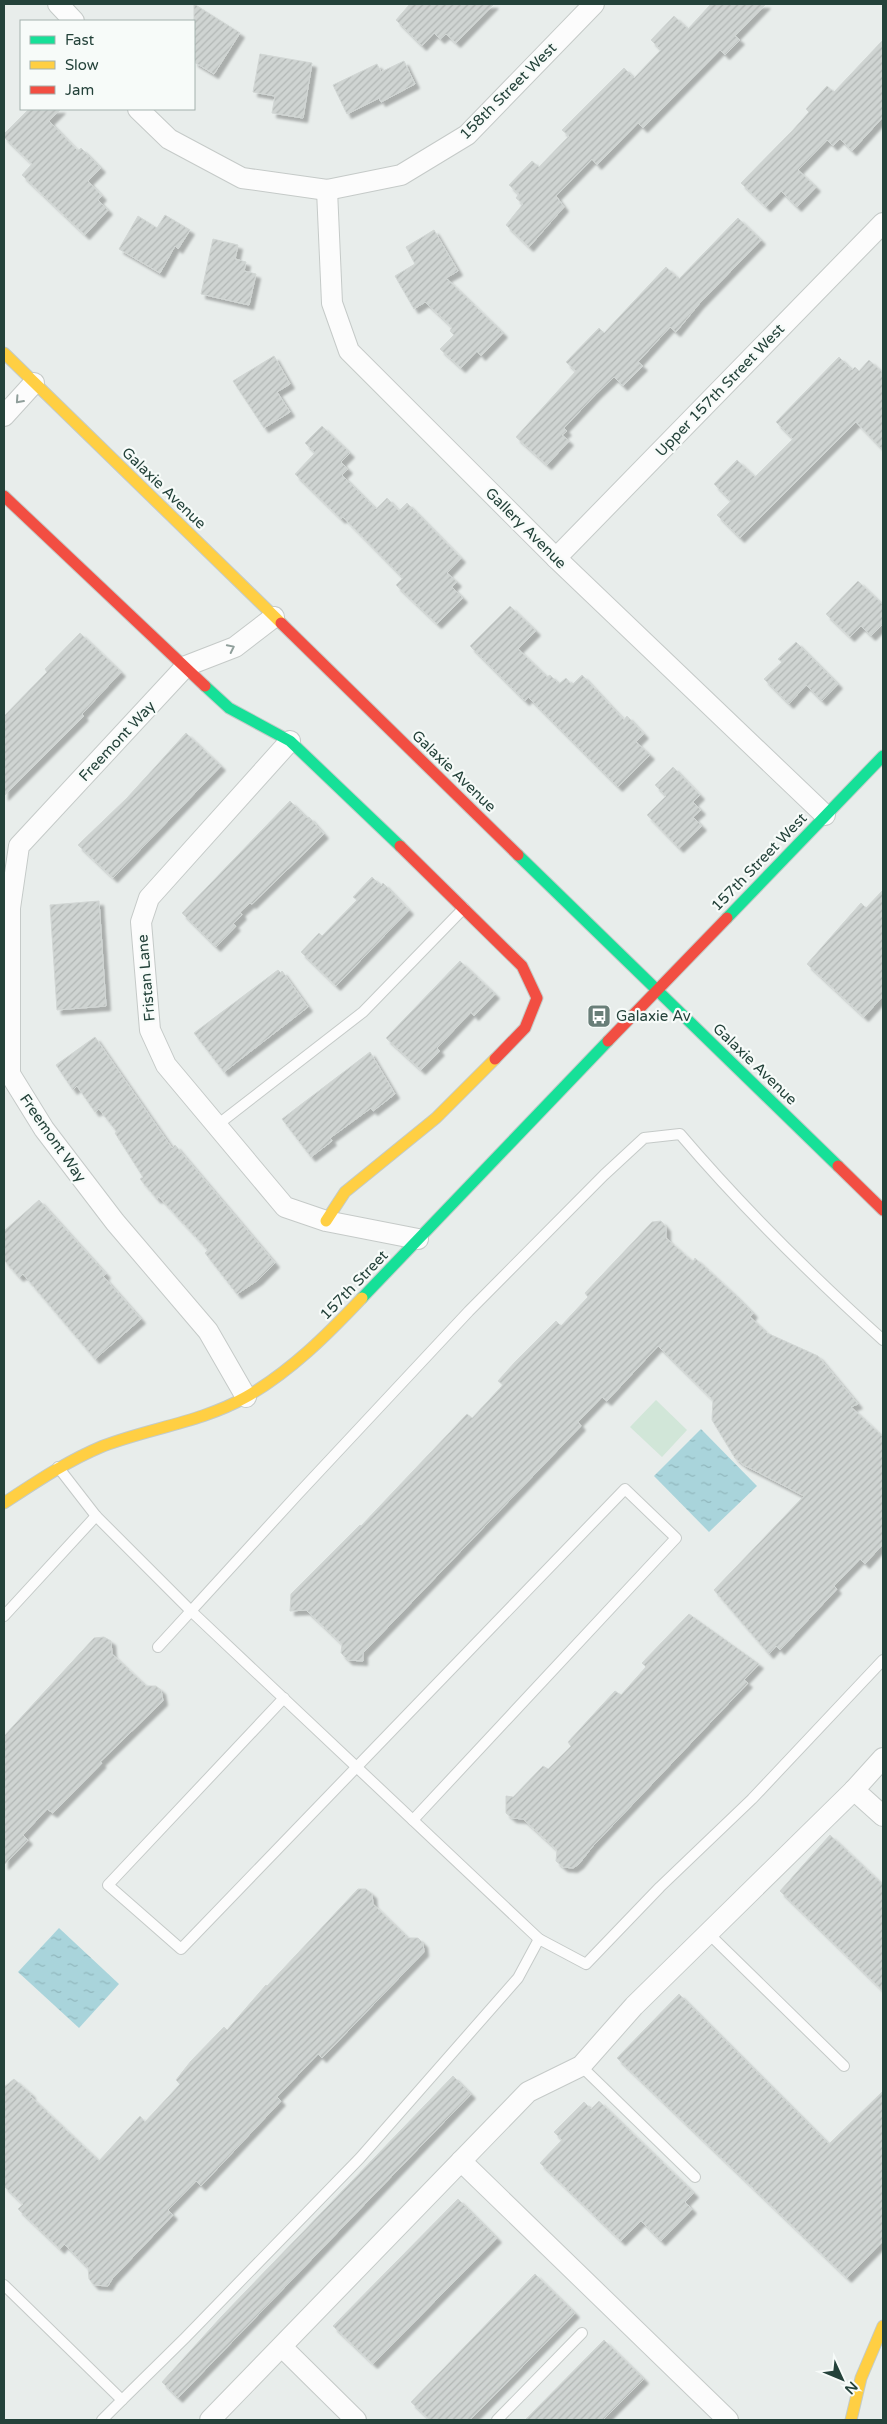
<svg xmlns="http://www.w3.org/2000/svg" width="887" height="2424" font-family="'Varela Round',sans-serif">
<defs>
<pattern id="water-ripples" width="26" height="14" patternUnits="userSpaceOnUse" patternTransform="scale(1.25)"><rect width="26" height="14" fill="#a9d4db"/><path d="M2 4q2-2 4 0t4 0M15 11q2-2 4 0t4 0" fill="none" stroke="#91b7bd"/></pattern>
<pattern id="building-hatch" width="6" height="6" patternUnits="userSpaceOnUse" patternTransform="scale(1.25)"><rect width="6" height="6" fill="#cfd4d2"/><path d="M-1 1l2-2M0 6l6-6M5 7l2-2" fill="none" stroke="#b2b7b5"/></pattern>
<filter id="shadow"><feDropShadow dx="4.5" dy="4.5" stdDeviation="1" flood-color="#0004"/></filter>
</defs>
<rect width="100%" height="100%" fill="#e8edeb"/>
<!-- green -->
<path fill="#d1e6d8" d="M656 1400 687 1430 662 1457 630 1427Z"/>
<!-- water -->
<g fill="url(#water-ripples)">
<path d="M701 1429 757 1486 709 1532 654 1476Z"/>
<path d="M59 1928 119 1984 79 2028 18 1972Z"/>
</g>
<!-- building -->
<g fill="url(#building-hatch)" stroke="#d1d6d4" filter="url(#shadow)">
<path d="M194 4 240 33 214 74 194 62Z"/>
<path d="M410 4H494L456 43 446 34 440 39 434 33 422 46 396 20Z"/>
<path d="M711 4H766L735 36 740 40 725 55 720 50 643 128 638 123 597 165 592 159 556 196 564 207 529 247 506 225 523 204 516 198 519 194 509 185 532 161 539 167 569 136 562 130 624 68 634 78 661 50 651 40 674 16 688 29Z"/>
<path d="M883 40V117L852 151 840 139 833 146 827 140 798 170 816 187 797 207 781 191 766 207 741 183 792 131 809 112 806 109 827 86 834 92Z"/>
<path d="M260 54 312 63 303 118 272 113 275 96 253 92Z"/>
<path d="M404 61 415 84 381 102 379 98 347 114 333 85 377 64 381 72Z"/>
<path d="M29 109H61L49 121 78 151 81 148 101 168 88 181 102 196 98 200 108 210 85 235 22 175 32 164 4 137V134Z"/>
<path d="M165 215 190 230 178 249 175 246 160 273 119 249 138 216 157 228Z"/>
<path d="M738 218 761 240 699 304 676 332 670 327 638 362 643 366 623 386 614 377 596 394 564 428 567 431 562 435 569 441 547 465 516 437 576 371 566 362 599 328 604 333 666 267 679 279Z"/>
<path d="M434 230 458 271 446 278 503 333 481 356 477 351 461 368 440 349 454 335 450 331 452 327 425 302 414 309 395 276 415 264 406 247Z"/>
<path d="M213 239 238 245 235 259 246 262 244 271 256 274 249 305 201 294Z"/>
<path d="M274 356 290 384 277 392 290 412 264 428 233 381Z"/>
<path d="M839 357 852 370 855 367 859 371 869 360 883 373V450L856 422 740 538 717 515 731 501 714 484 737 460 755 477 793 439 776 422Z"/>
<path d="M322 426 350 453 341 462 348 469 342 475 376 509 387 498 399 511 407 503 461 558 447 573 457 582 452 587 463 598 437 624 396 585 403 578 343 517 341 519 295 474 315 453 305 443Z"/>
<path d="M858 581 883 605V624L871 636 861 626 850 637 826 614Z"/>
<path d="M510 606 536 631 518 649 547 677 550 675 559 684 566 678 572 685 582 675 624 720 627 716 644 734 636 742 650 755 618 787 528 697 525 701 470 646Z"/>
<path d="M80 633 121 672 82 714 84 716 4 796V716L47 672 45 669Z"/>
<path d="M796 642 838 684 822 701 806 685 789 704 764 679 782 662 778 659Z"/>
<path d="M186 733 221 766 113 878 78 845 127 798Z"/>
<path d="M673 767 700 795 693 802 701 810 693 817 702 826 679 848 647 815 666 796 655 785Z"/>
<path d="M290 801 307 818 309 817 324 834 252 904 250 903 240 912 242 915 233 924 236 926 216 947 182 913Z"/>
<path d="M372 877 381 886 383 883 409 910 336 986 301 952 319 933 322 936 357 900 353 897Z"/>
<path d="M883 890V996L864 1017 807 964 861 903 866 908Z"/>
<path d="M99 901 106 1006 57 1010 50 905Z"/>
<path d="M460 961 495 994 474 1016 471 1012 437 1048 440 1051 421 1070 386 1038Z"/>
<path d="M278 970 281 973 282 971 308 1007 224 1072 194 1033Z"/>
<path d="M95 1037 172 1148 175 1145 275 1263 258 1280 237 1294 205 1253 208 1250 159 1197 157 1199 140 1179 143 1177 115 1133 117 1132 99 1109 95 1112 77 1086 73 1090 56 1065Z"/>
<path d="M370 1052 395 1094 373 1111 371 1108 330 1138 332 1141 311 1157 282 1119Z"/>
<path d="M39 1200 106 1274 103 1276 141 1319 95 1359 23 1274 19 1277 4 1260V1231Z"/>
<path d="M661 1221 666 1227V1238L693 1262 695 1258 735 1295 753 1313 750 1317 767 1333 818 1356 858 1404 851 1407 883 1437V1544L865 1564 860 1559 834 1586 837 1589 780 1650 776 1646 769 1654 714 1590 804 1496 744 1465 735 1458 712 1420 713 1400 658 1346 607 1401 602 1397 578 1422 581 1426 363 1653V1661L348 1660 341 1653 342 1644 306 1610 290 1611 291 1594 360 1525 361 1526 467 1414 472 1418 503 1385 498 1381 515 1362 556 1321 561 1326 588 1297 585 1293 652 1222Z"/>
<path d="M689 1614 759 1664 744 1680 748 1683 593 1846 579 1864 573 1868 563 1867 556 1861 557 1850 523 1819 512 1818 506 1813V1796L513 1797 543 1766 548 1769 571 1746 568 1742 615 1691 621 1695 646 1667 642 1663Z"/>
<path d="M104 1637 111 1641 112 1654 146 1686H156L161 1690 163 1701 100 1762 102 1763 53 1813 47 1809 23 1835 28 1840 4 1865V1736L94 1638Z"/>
<path d="M830 1835 883 1885V1991L780 1891Z"/>
<path d="M358 1889H366L372 1894 373 1904 408 1938H418L423 1943 424 1952 322 2058 318 2054 277 2097 281 2101 201 2186 196 2181 168 2210 173 2215 112 2279 108 2286 94 2285 89 2279 88 2268 64 2244 60 2249 18 2209 23 2204 4 2186V2087L14 2079 31 2094 30 2096 99 2161 140 2116 145 2122 180 2084 176 2080 191 2061 224 2027 227 2030 266 1985 267 1986Z"/>
<path d="M679 1994 829 2144 883 2091V2241L847 2278 617 2058Z"/>
<path d="M453 2076 471 2094 178 2398 162 2382 222 2316Z"/>
<path d="M599 2101 694 2193 685 2202 692 2209 661 2241 641 2221 621 2241 540 2163 562 2140 554 2132 584 2102 591 2109Z"/>
<path d="M458 2199 497 2238 373 2364 333 2326Z"/>
<path d="M535 2274 575 2313 470 2420H430L411 2402Z"/>
<path d="M604 2340 644 2379 603 2420H525Z"/>
</g>
<g fill="none" stroke-linecap="round" stroke-linejoin="round">
<!-- lane casing -->
<g stroke="#c5cac8" stroke-width="12">
<g id="lane">
<path d="M216 1126 363 1012 464 908"/>
<path d="M883 1340C811 1275 743 1208 680 1134L644 1138 604 1175 469 1311 298 1494 191 1611 539 1939 586 1964 660 1887 752 1799 883 1660"/>
<path d="M58 1467 96 1516 191 1611 158 1647"/>
<path d="M4 1616 96 1516"/>
<path d="M284 1698 108 1885 181 1949 625 1489 676 1538 413 1820"/>
<path d="M708 1933 844 2066"/>
<path d="M581 2066 695 2177"/>
<path d="M4 2285 122 2400 102 2420"/>
<path d="M122 2400 185 2338 360 2158 518 1978 539 1939"/>
<path d="M497 2420 582 2333"/>
</g>
</g>
<!-- street casing -->
<g stroke="#c5cac8" stroke-width="22">
<g id="street">
<path d="M58 4 74 21"/>
<path d="M138 109 169 139 242 178 327 190 401 175 467 135 594 4"/>
<path d="M327 190 332 303 349 351 556 558 825 815"/>
<path d="M4 416 34 383"/>
<path d="M556 558 883 223"/>
<path d="M290 741 149 898 141 922 150 1030 166 1065 285 1207 326 1221 418 1239"/>
<path d="M246 1397 208 1331 115 1222 44 1129 10 1074V908L19 846 186 666 235 647 274 617"/>
<path d="M883 1758 854 1790 883 1816"/>
<path d="M461 2161 728 2420"/>
<path d="M282 2347 356 2420"/>
<path d="M210 2420 528 2092 581 2066 634 2006 854 1790"/>
</g>
</g>
<!-- fast casing -->
<g stroke="#c3cbc8" stroke-width="13">
<g id="fast">
<path d="M205 686 229 708 290 741 400 846"/>
<path d="M518 855 838 1166"/>
<path d="M727 918 883 756"/>
<path d="M362 1298 608 1041"/>
</g>
</g>
<!-- slow casing -->
<g stroke="#c3cbc8" stroke-width="13">
<g id="slow">
<path d="M4 353 281 623"/>
<path d="M326 1221 345 1192 436 1118 495 1059"/>
<path d="M4 1503C36 1482 67 1461 103 1446 150 1428 202 1422 246 1397 291 1371 327 1335 362 1298"/>
<path d="M851 2420 861 2378 883 2326"/>
</g>
</g>
<!-- jam casing -->
<g stroke="#c3cbc8" stroke-width="13">
<g id="jam">
<path d="M4 496 205 686"/>
<path d="M281 623 518 855"/>
<path d="M400 846 522 966 537 998 525 1028 495 1059"/>
<path d="M608 1041 727 918"/>
<path d="M838 1166 883 1210"/>
</g>
</g>
<!-- lane -->
<use href="#lane" stroke="#fcfcfc" stroke-width="10"/>
<!-- street -->
<use href="#street" stroke="#fcfcfc" stroke-width="20"/>
<!-- fast -->
<use href="#fast" stroke="#16e098" stroke-width="11"/>
<!-- slow -->
<use href="#slow" stroke="#ffcf43" stroke-width="11"/>
<!-- jam -->
<use href="#jam" stroke="#f24e42" stroke-width="11"/>
</g>
<!-- one-way arrows -->
<defs><path id="oneway-chevron" d="M-2-3.5L2.5 0L-2 3.5" fill="none" stroke-width="1.6" stroke-linecap="round" stroke-linejoin="round" transform="scale(1.25)"/></defs>
<g stroke="#909f9b">
<use href="#oneway-chevron" transform="translate(19 400) rotate(132)"/>
<use href="#oneway-chevron" transform="translate(231 648) rotate(-26)"/>
</g>
<!-- icons -->
<defs>
<g id="bus-square" transform="scale(1.25)"><rect x="-9" y="-9" width="18" height="18" rx="4" fill="#697e78" stroke="#f7fbf9"/><path d="M-5-6H5V4H4V6H2V4H-2V6H-4V4H-5ZM-3.5-4V0h7V-4ZM-3.5 1.2v1.5H-2V1.2ZM2 1.2v1.5H3.5V1.2Z" fill="#fff"/></g>
</defs>
<g fill-rule="evenodd">
<use href="#bus-square" x="599" y="1016"/>
</g>
<g text-anchor="middle" dominant-baseline="central" stroke-width="4.5" stroke-linejoin="round" paint-order="stroke">
<!-- street labels -->
<g font-size="15" fill="#24423a" stroke="#f7fbf9">
<text transform="translate(508 91) rotate(-45)">158th Street West</text>
<text transform="translate(720 390) rotate(-46)">Upper 157th Street West</text>
<text transform="translate(164 488) rotate(44)">Galaxie Avenue</text>
<text transform="translate(526 528) rotate(45)">Gallery Avenue</text>
<text transform="translate(117 741) rotate(-47)">Freemont Way</text>
<text transform="translate(454 771) rotate(44)">Galaxie Avenue</text>
<text transform="translate(759 862) rotate(-46)">157th Street West</text>
<text transform="translate(146 978) rotate(-95)">Fristan Lane</text>
<text transform="translate(755 1064) rotate(44)">Galaxie Avenue</text>
<text transform="translate(53 1138) rotate(55)">Freemont Way</text>
<text transform="translate(354 1285) rotate(-46)">157th Street</text>
</g>
<!-- poi labels -->
<g font-size="15" fill="#24423a" stroke="#f7fbf9" text-anchor="start">
<text x="616" y="1016">Galaxie Av</text>
</g>
</g>
<!-- border -->
<rect width="887" height="2424" fill="none" stroke="#24423a" stroke-width="10"/>
<!-- legend -->
<rect x="20" y="20" width="175" height="90" fill="#f7fbf9" stroke="#a3b1ad"/>
<rect x="30" y="36" width="25" height="8" fill="#16e098" stroke="#a3b1ad"/>
<text x="65" y="45" font-size="15" fill="#24423a">Fast</text>
<rect x="30" y="61" width="25" height="8" fill="#ffcf43" stroke="#a3b1ad"/>
<text x="65" y="70" font-size="15" fill="#24423a">Slow</text>
<rect x="30" y="86" width="25" height="8" fill="#f24e42" stroke="#a3b1ad"/>
<text x="65" y="95" font-size="15" fill="#24423a">Jam</text>
<!-- north arrow -->
<g transform="translate(842 2379) rotate(134)" stroke="#f7fbf9" stroke-width="4" paint-order="stroke">
<path d="M0-4L9 19L0 12L-9 19Z" fill="#24423a"/>
<text y="-8" font-size="14" font-weight="bold" text-anchor="middle" fill="#24423a">N</text>
</g>
</svg>
